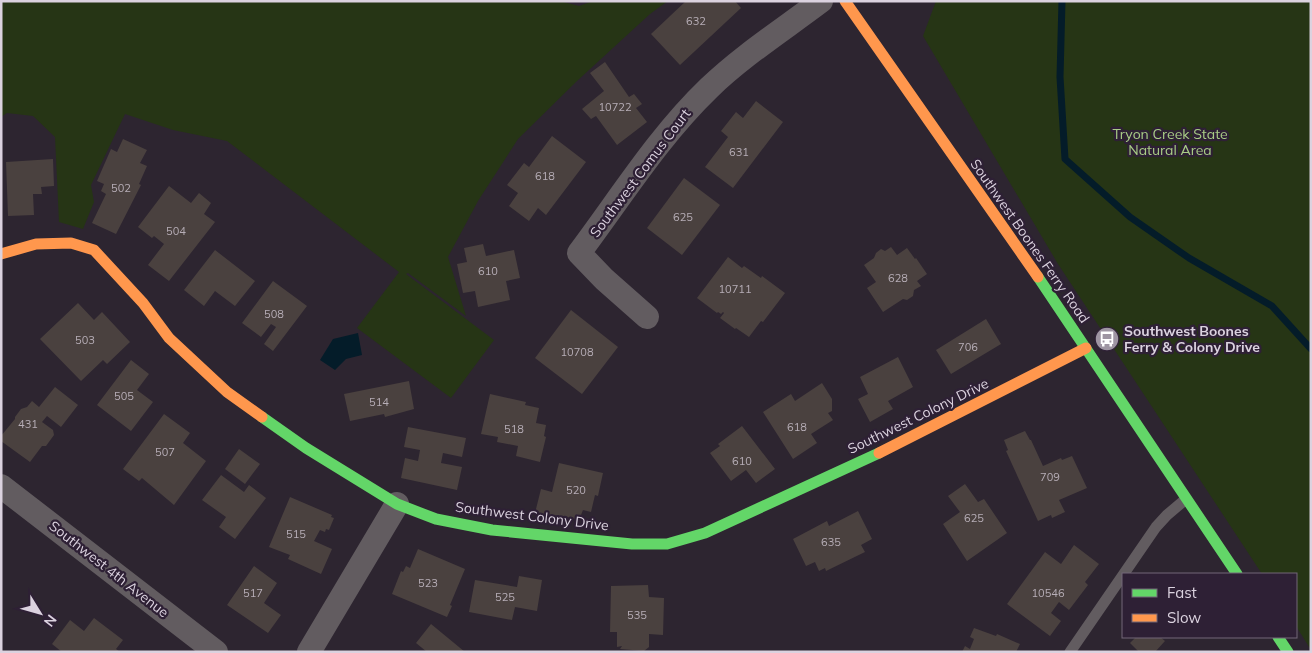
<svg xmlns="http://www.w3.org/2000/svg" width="1312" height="653" font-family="Mulish,sans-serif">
<rect width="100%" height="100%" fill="#2d2530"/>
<!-- green -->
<g fill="#263515">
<path d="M1 1H560L579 6 593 1H668L650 14 577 81 518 139 478 201 448 257 466 316 408 273 406 274 494 340 451 398 357 328 399 272 227 141 173 130 125 114 91 185 94 202 83 229 59 222 55 137 33 116 7 113 1 117Z"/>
<path d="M936 1H1311V650L1296 626V574H1262L1058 264 923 36Z"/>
</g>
<!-- water -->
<path fill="#041c29" d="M358 333 362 355 346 359 335 370 320 360 333 339Z"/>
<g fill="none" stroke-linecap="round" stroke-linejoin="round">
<!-- stream -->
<path stroke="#041c29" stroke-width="7" d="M1062 1 1060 77 1065 159 1130 217 1189 258 1272 306 1311 349"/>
</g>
<!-- building -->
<g fill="#4a413f">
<path d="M686 1H735L741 8 680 65 651 34Z"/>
<path d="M605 62 629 97 634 94 642 104 636 108 647 122 617 145 596 116 591 119 582 109 604 91 590 73Z"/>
<path d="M756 101 783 122 733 188 705 167 728 137 721 131 736 112 743 118Z"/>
<path d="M552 136 586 162 546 215 538 208 529 221 509 206 518 193 507 185 524 163 529 167Z"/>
<path d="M123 139 147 150 140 163 147 166 139 184 141 185 116 234 92 223 106 194 101 191 104 184 97 181 111 149 117 152Z"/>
<path d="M53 159 54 186 41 187 42 194H33L34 215 8 216 6 162Z"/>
<path d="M684 178 720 205 682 255 647 228Z"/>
<path d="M169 186 191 203 199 193 211 203 204 214 215 222 169 281 148 265 164 244 154 236 152 238 138 227Z"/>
<path d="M483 244 486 256 514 250 520 278 506 281 510 300 478 307 475 291 463 293 457 264 467 262 464 248Z"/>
<path d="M891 247 897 255 907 248 915 259 916 258 927 274 917 281 921 286 914 290 913 296 907 300 903 299 883 312 867 288 876 282 864 265 874 258 876 253 881 249 885 251Z"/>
<path d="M215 250 255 281 235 306 215 291 204 306 184 290Z"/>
<path d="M728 257 742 268 744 266 761 278 762 276 785 293 763 322 761 321 749 337 736 328 735 329 720 318 724 313 723 312 721 314 718 312 717 313 697 298Z"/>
<path d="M273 281 307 306 273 351 264 344 276 327 271 324 261 337 242 323Z"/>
<path d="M78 303 94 320 102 312 130 342 107 364 103 360 81 381 40 339Z"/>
<path d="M571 310 618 347 582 394 535 358Z"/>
<path d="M986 319 1001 344 951 374 936 350Z"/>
<path d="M898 357 913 387 888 401 893 409 870 422 858 399 868 394 860 377Z"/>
<path d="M131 360 149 374 137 390 153 402 131 431 97 405Z"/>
<path d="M409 381 414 409 385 417 384 414 350 421 344 394Z"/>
<path d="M822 383 832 399V411L828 413 833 420 811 434 817 443 793 459 763 412 791 394 795 401Z"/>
<path d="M55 387 78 405 61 427 47 416 42 422 53 430 54 435 46 446H42L30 462 1 441V436L15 419V417L21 409 27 407 32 401 39 407Z"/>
<path d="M490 394 526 402 525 405 539 408 536 423 546 425 544 436 546 437 540 462 516 456 518 446 497 442 498 437 481 434Z"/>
<path d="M164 414 190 433 183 443 206 461 174 505 142 478 139 481 123 469Z"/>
<path d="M742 426 775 469 756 483 746 470 731 481 710 453 720 446 718 444Z"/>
<path d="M408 427 466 438 462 457 443 453 441 463 462 467 457 490 401 478 405 458 418 461 420 450 404 447Z"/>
<path d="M1025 431 1030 440H1031L1043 466 1061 458 1062 460 1072 456 1087 488 1059 500 1065 512 1052 518 1051 515 1038 521 1006 451 1008 450 1004 440Z"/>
<path d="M239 449 260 464 245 484 225 469Z"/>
<path d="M559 463 603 473 598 496 595 495 591 512 583 510 579 520 563 516 562 519 535 513 541 489 552 492Z"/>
<path d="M221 475 244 492 249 485 266 498 235 539 219 527 226 517 202 500Z"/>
<path d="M965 484 978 502 984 499 1007 533 967 561 943 524 960 512 948 496Z"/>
<path d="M290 497 332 515 331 517 334 518 329 530 326 529 325 532 320 530 314 541 332 549 321 574 288 559 290 555 269 547Z"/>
<path d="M858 511 872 539 861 545 865 552 826 571 825 568 819 571 815 562 806 566 793 539 827 521 829 526Z"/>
<path d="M1074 545 1099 564 1085 582 1088 585 1069 610 1059 602 1051 613 1061 621 1050 636 1007 604 1045 552 1061 564Z"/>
<path d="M418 549 465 569 450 605 452 606 447 617 392 594 401 571 403 572 406 566 410 568Z"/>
<path d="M254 566 277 583 264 603 281 615 268 633 227 605Z"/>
<path d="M519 576 542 580 537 611 515 607 512 620 469 612 475 580 517 587Z"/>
<path d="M648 585 649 597 664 598 663 635 649 634V647L644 651 620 649 622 646 617 647V632H610L611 586Z"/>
<path d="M94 618 123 640 116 649 120 652H62L52 644 70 620 84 631Z"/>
<path d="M431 624 465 652H427L416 643Z"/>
<path d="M974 628 996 636 997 634 1020 644 1016 652H962L965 646 970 649 974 639 970 637Z"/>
<path d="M1136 637H1160L1165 641 1155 652H1139L1130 643Z"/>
</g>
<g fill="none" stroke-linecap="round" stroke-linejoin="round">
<!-- lane -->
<path stroke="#625c60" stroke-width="11" d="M1070 652 1156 527 1167 515 1186 499"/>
<!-- street -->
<g stroke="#625c60" stroke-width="24">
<path d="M647 317 604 279 579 253C621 197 659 136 709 88 742 56 784 29 821 1"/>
<path d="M1 486 216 652"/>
<path d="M309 652 397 504"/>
</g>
<!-- fast -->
<g stroke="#63d668" stroke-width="11">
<path d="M1038 277 1237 574"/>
<path d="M262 417 306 448 397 504 436 519 492 530 632 544H667L705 533 879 453"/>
<path d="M1278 637 1288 652"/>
</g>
<!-- slow -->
<g stroke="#ff974d" stroke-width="11">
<path d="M845 1 1038 277"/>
<path d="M1 254 36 244 71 243 94 250 143 303 169 338 227 392 262 417"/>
<path d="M879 453 1086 348"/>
</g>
</g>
<!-- icons -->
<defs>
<g id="bus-disc" transform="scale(1.25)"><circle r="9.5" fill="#9e95a2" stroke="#2e2035"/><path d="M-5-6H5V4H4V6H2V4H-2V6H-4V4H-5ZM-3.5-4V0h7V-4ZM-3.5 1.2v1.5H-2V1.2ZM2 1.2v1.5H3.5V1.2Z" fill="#fff"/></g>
</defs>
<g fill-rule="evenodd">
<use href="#bus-disc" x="1107" y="339"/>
</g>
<g text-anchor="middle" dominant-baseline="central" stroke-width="4.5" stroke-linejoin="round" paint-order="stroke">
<!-- number labels -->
<g font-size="11" fill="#b7aeb7">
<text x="696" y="21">632</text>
<text x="615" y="107">10722</text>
<text x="739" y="152">631</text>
<text x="545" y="176">618</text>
<text x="121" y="188">502</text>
<text x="683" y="217">625</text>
<text x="176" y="231">504</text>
<text x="488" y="271">610</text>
<text x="898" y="278">628</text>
<text x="735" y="289">10711</text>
<text x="274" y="314">508</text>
<text x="85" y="340">503</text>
<text x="968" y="347">706</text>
<text x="577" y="352">10708</text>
<text x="124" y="396">505</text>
<text x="379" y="402">514</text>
<text x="28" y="424">431</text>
<text x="797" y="427">618</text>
<text x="514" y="429">518</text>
<text x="165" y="452">507</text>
<text x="742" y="461">610</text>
<text x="1050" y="477">709</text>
<text x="576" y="490">520</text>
<text x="974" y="518">625</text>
<text x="296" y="534">515</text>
<text x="831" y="542">635</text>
<text x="428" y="583">523</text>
<text x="253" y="593">517</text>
<text x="1048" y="593">10546</text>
<text x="505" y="597">525</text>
<text x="637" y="615">535</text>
</g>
<!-- park labels -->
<g font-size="14" fill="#a9cd86" stroke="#2e2035">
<text x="1170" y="134">Tryon Creek State<tspan x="1170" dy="16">Natural Area</tspan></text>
</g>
<!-- street labels -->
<g font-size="14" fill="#dbd2df" stroke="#2e2035">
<text transform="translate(640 173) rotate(-53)">Southwest Comus Court</text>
<text transform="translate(1030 241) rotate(55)">Southwest Boones Ferry Road</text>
<text transform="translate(918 416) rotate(-26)">Southwest Colony Drive</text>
<text transform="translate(532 516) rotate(7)">Southwest Colony Drive</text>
<text transform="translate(109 569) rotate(38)">Southwest 4th Avenue</text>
</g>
<!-- poi labels -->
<g font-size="14" font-weight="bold" fill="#dbd2df" stroke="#2e2035" text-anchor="start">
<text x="1124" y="331">Southwest Boones<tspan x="1124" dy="16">Ferry &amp; Colony Drive</tspan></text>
</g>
</g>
<!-- border -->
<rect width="1312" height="653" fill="none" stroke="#dbd2df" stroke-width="5"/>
<!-- legend -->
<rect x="1122" y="573" width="175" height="65" fill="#2e2035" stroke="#736779"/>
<rect x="1132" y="589" width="25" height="8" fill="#63d668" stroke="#736779"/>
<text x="1167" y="598" font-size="15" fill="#dbd2df">Fast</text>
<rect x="1132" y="614" width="25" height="8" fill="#ff974d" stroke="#736779"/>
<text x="1167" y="623" font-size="15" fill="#dbd2df">Slow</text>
<!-- north arrow -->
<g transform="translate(40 613) rotate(127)" stroke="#2e2035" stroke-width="4" paint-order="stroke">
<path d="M0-4L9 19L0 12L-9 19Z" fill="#dbd2df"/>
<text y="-8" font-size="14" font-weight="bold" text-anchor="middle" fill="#dbd2df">N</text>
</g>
</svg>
